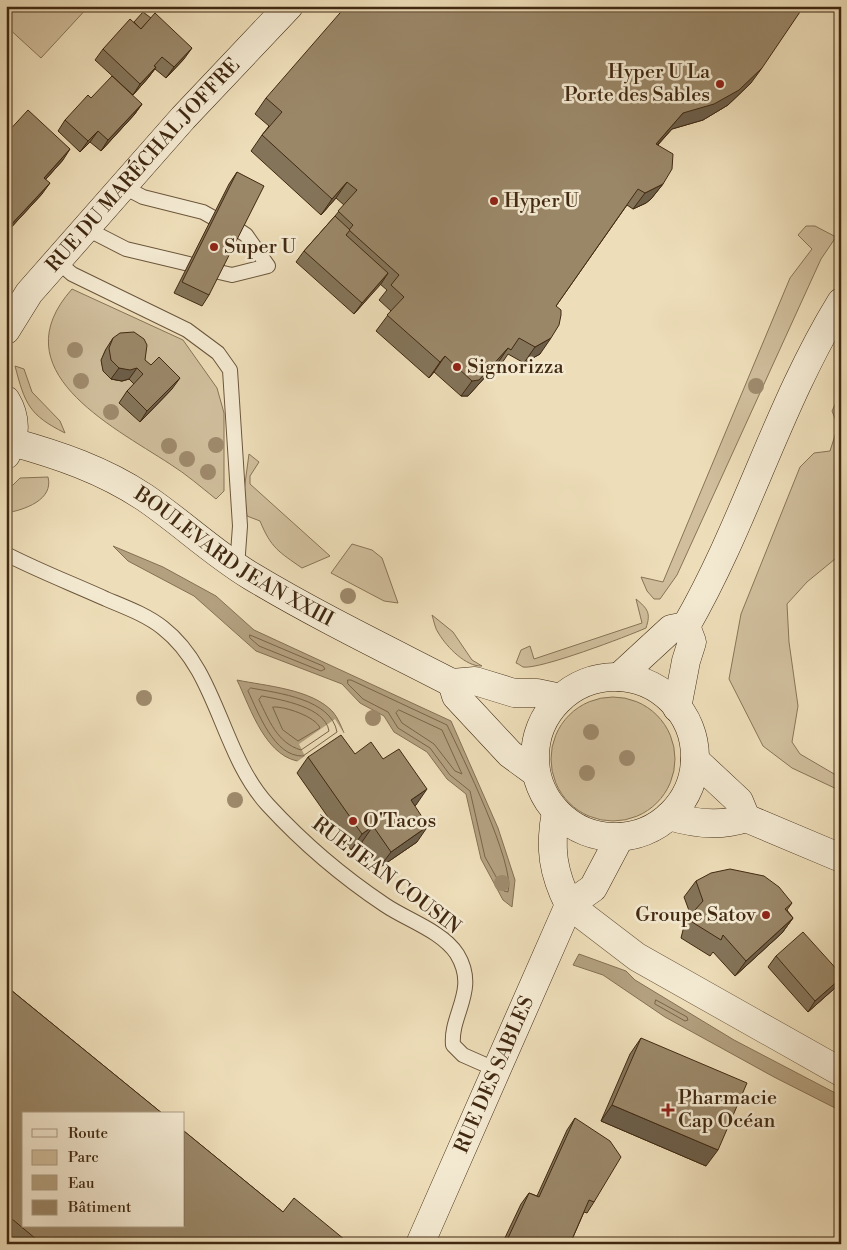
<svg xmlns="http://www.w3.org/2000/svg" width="847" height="1250" font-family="'Libre Bodoni',serif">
<rect width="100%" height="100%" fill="#edddb8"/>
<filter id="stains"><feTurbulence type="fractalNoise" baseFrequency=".004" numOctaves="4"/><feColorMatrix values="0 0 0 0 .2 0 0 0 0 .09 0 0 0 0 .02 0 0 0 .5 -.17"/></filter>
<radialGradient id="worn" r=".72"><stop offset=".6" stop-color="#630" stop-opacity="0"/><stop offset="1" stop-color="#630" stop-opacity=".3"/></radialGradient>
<!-- green -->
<g fill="#d0be9c" stroke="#887456" fill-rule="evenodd">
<path d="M6 6H89L41 58 6 26Z"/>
<path d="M806 226H815L836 237 821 259 677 575 660 599H654L647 591 641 577 663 582 790 278 812 249 798 235Z"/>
<path d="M72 289 183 340 217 388 224 413V491L216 499C201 487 186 474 170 464 110 425 0 370 72 289ZM106 349 172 389 135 385 129 379 122 381 111 379C101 369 99 362 106 349Z"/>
<path d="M15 366 24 369 32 392 60 421 65 433C29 415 25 404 15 366Z"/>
<path d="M841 392V559H835L807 582 787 604 789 642 798 706 792 742 800 754 841 778V791L792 768 763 746 729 679 741 614 800 467 814 453 830 451 838 426 832 411Z"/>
<path d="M249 454 259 462 250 476V484L330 556 302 568C279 552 271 548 260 521L247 516 244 491Z"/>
<path d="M48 477C54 500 24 510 6 513V492L20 478Z"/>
<path d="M352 544 372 550 382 558 398 603 384 601 331 573Z"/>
<path d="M636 599C648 609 651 613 646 628 628 636 539 670 523 667 521 666 519 664 516 663L521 650 530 646 534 659 642 623Z"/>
<path d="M432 615 453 632 472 660 482 666C466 667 447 647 439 634 435 629 434 621 432 615Z"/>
<circle cx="613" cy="759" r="62"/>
</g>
<!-- water -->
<g fill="#b3a07f" stroke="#857053">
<path d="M113 546 163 567 216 596 254 630 451 721 498 828 515 880 512 907 503 900 481 859 466 794 447 779 427 752 394 732 384 716 360 703 342 684 256 651 194 596 128 561Z"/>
<path d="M237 680C266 686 312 689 333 712 338 718 341 726 344 733L304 762C266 760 251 709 237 680Z"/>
<path d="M579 954 626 971 635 980 734 1040 841 1096V1111L774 1077 665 1017 603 975 573 965Z"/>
</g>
<!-- pier -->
<path fill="#edddb8" d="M335 719 345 735 338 742 304 764 295 763 305 756 299 744Z"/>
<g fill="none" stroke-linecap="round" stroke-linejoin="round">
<!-- shore -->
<g stroke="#7a6448" stroke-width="1">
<path d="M250 635 323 666 325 669 321 671 259 646 250 638Z"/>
<path d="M348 680H351L447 725C461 754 516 865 508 892L504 891 485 857 470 791 450 775 430 748 398 728 388 712 363 699 348 684Z"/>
<path d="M251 688C278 693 331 699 337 732L303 756C274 757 258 712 248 691Z"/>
<path d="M262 696C282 700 325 707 329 731L301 750C277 743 269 720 259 700Z"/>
<path d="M273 707C285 706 316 717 320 728L298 741 283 730Z"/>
<path d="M399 710 442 730 462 774 455 771 434 744 402 723 396 713Z"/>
<path d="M656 1000 687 1017 688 1020 685 1021 655 1004Z"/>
</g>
<!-- lane casing -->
<g stroke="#6c563b" stroke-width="16">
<g id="lane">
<path d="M122 186 143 197 203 212 212 217"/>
<path d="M85 228 126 249 189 264"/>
<path d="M57 261 72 274 187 330 218 353 230 370 240 526 237 567"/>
<path d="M219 272 232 275 268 266 246 235 240 231"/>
<path d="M6 554C39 571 73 584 106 599 125 607 147 615 163 628 218 671 221 754 268 805 303 843 343 877 385 905 407 920 442 931 457 954 479 990 450 1014 453 1045L463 1055 497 1070"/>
</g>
</g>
<!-- street casing -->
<g stroke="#6c563b" stroke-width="29">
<path id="street" d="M569 905 637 957 841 1072"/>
</g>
<!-- secondary casing -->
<g stroke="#412911" stroke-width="29">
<g id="secondary">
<path id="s1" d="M6 330 29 293 183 118 289 6"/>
<path d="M6 400C17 418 16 437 6 455"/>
<path id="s2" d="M12 442C59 455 103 470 144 497 181 522 213 553 251 576 316 615 384 648 452 683"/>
<path d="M686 626C746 522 778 404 841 302"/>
<path d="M619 677 671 629 686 626"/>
<circle cx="615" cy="757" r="80"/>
<path d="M452 683 456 696 510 754 536 773"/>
<path d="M452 683 475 681 514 693H537L561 698"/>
<path d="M677 708 686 661 692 642 686 626"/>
<path d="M695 760 739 801 746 818"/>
<path d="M556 812C549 848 553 873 569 905"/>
<path d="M669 816C695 824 720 827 746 818L841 858"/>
<path id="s3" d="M420 1244 569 905 593 888 620 837"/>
</g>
</g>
<!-- lane -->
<use href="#lane" stroke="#f3e9d1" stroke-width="14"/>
<!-- street -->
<use href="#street" stroke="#f3e9d1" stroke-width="28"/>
<!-- secondary -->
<use href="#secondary" stroke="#f3e9d1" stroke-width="28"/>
</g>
<!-- trees -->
<g fill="#9e8a6c">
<circle cx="75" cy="350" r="8"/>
<circle cx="81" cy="381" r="8"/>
<circle cx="756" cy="386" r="8"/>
<circle cx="111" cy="412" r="8"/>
<circle cx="216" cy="445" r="8"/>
<circle cx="169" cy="446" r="8"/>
<circle cx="187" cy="459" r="8"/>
<circle cx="208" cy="472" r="8"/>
<circle cx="348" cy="596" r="8"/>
<circle cx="144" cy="698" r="8"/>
<circle cx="373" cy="718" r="8"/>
<circle cx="591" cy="732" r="8"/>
<circle cx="627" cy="758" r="8"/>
<circle cx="587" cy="773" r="8"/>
<circle cx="235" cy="800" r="8"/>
<circle cx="502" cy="883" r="8"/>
</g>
<!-- wall -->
<g fill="#847459" stroke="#412911">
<path d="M134 22 184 59 166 78 155 69 148 78 133 95 95 60 103 49Z"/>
<path d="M751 83 728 105 703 120 672 129 658 145 663 184 651 199 646 203 633 209 627 205 556 306 540 354 524 363 508 354 500 366 497 364 468 396H461L434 372 429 378 376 331 391 311 379 300 387 290 380 284 354 314 296 262 304 251 335 216 344 205 336 198 321 215 251 151 262 135 269 126 255 114 266 98Z"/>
<path d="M91 98 142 104 134 115 101 151 90 142 80 152 58 131 65 120Z"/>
<path d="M6 134 63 160 46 179 42 194 6 233Z"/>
<path d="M237 172 209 295 202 306 174 293 229 184Z"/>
<path d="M113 338 145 360 172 389 140 422 119 403 127 391 134 384 129 379 122 381 111 379 103 371 101 360 106 349Z"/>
<path d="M355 754 416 805 414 806 417 842 379 868 362 842 351 850 297 773 308 757Z"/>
<path d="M696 881 792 903 787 910 793 918 782 933 735 976 713 952 710 956 681 938 684 926 691 916 684 897Z"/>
<path d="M776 956 841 974V979L835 988 808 1012 768 967Z"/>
<path d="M6 986 283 1212 350 1244H6Z"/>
<path d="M641 1038 706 1166 601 1121 630 1054Z"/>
<path d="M575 1118 594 1202 587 1213 584 1212 570 1244H502L521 1204 529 1193 537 1196 567 1130Z"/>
</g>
<!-- shaded-wall -->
<g fill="#6c5e49" stroke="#412911">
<path d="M192 48 184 59 166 78 174 67Z"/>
<path d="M156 67 148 78 133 95 140 84Z"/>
<path d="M762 68 751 83 728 105 703 120 672 129 644 159 656 144 683 113Z"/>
<path d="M142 104 134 115 101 151 108 140Z"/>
<path d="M98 131 90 142 80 152 88 141Z"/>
<path d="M70 149 63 160 37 189 44 178Z"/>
<path d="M347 182 336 198 321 215 332 199Z"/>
<path d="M50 183 42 194 6 233V230Z"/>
<path d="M663 184 651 199 646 203 633 209 645 193Z"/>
<path d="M388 273 381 284 354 314 362 303Z"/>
<path d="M551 338 540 354 524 363 535 347Z"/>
<path d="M508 348 497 364 468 396H461L472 381Z"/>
<path d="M445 356 434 372 429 378 440 362Z"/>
<path d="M119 368H137L129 379 122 381 111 379Z"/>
<path d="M180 378 172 389 140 422 147 411Z"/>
<path d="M427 789 416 805 399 816 411 800Z"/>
<path d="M373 826 362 842 351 850 362 834Z"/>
<path d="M428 826 417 842 379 868 391 852Z"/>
<path d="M793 918 782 933 735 976 746 961Z"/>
<path d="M841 978 835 988 808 1012 815 1001Z"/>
<path d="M612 1105 718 1150 706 1166 601 1121Z"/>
</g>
<!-- building -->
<g fill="#9a8768" stroke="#412911">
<path d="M346 6H804L762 68 739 90 714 104 683 113 656 144 673 154 672 169 663 184 645 193 638 189 556 306 561 310V315L559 325 551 338 535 347 519 338 511 350 508 348 479 380 472 381 445 356 440 362 387 315 404 297 391 285 399 275 349 230 353 225 338 211 357 190 347 182 332 199 262 135 282 112 266 98Z"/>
<path d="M143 12 151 18 141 29 134 22Z"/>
<path d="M155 13 192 48 174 67 162 57 154 66 156 67 140 84 103 49 130 19 141 29Z"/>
<path d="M6 50 9 55 6 56Z"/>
<path d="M112 76 142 104 108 140 98 131 88 141 65 120 88 95 91 98Z"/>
<path d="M28 110 70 149 44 178 50 183 6 230V153L10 149 6 146V134Z"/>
<path d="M237 172 264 186 209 295 182 282Z"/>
<path d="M335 216 350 230 346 235 388 273 362 303 304 251Z"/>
<path d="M134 332 144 339 147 345 145 360 151 365 159 357 180 378 147 411 127 391 143 374 137 368 130 370 119 368 111 360 109 348 113 338 120 333Z"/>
<path d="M341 735 355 754 371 742 383 759 399 749 427 789 411 800 428 826 391 852 373 826 362 834 308 757Z"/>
<path d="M730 869 764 876 779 887 792 903 785 909 793 918 746 961 723 935 721 940 692 922 695 910 703 901 696 881 711 873Z"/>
<path d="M803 932 841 974V978L815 1001 776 956Z"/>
<path d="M6 986 163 1114H24V1226H184V1131L283 1212 294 1198 350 1244H42L6 1214Z"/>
<path d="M641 1038 747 1083 718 1150 612 1105Z"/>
<path d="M575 1118 610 1141 621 1157 594 1202 589 1200 570 1244H519L508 1238 529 1193 539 1197Z"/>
</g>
<!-- markers -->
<g fill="#8f2418" stroke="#f3e9d1" stroke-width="2">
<circle cx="720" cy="84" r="5"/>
<circle cx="494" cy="201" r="5"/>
<circle cx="214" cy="247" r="5"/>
<circle cx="457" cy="367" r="5"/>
<circle cx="353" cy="821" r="5"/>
<circle cx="766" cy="915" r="5"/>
<path d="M665.5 1102.5h5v5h5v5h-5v5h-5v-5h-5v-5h5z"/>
</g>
<g text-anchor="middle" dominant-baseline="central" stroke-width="5" stroke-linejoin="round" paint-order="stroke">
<!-- poi labels -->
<g font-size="20" fill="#412911" stroke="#f3e9d1" text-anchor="start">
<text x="710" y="72" text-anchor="end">Hyper U La<tspan x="710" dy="23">Porte des Sables</tspan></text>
<text x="504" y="201">Hyper U</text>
<text x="224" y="247">Super U</text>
<text x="467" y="367">Signorizza</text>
<text x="363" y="821">O'Tacos</text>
<text x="756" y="915" text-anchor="end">Groupe Satov</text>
<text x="678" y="1098">Pharmacie<tspan x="678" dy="23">Cap Océan</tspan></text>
</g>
<!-- street labels -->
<g font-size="20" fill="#412911" stroke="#f3e9d1">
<text stroke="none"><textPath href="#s1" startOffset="215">RUE DU MARÉCHAL JOFFRE</textPath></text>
<text stroke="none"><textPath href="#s2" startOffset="252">BOULEVARD JEAN XXIII</textPath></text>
<text transform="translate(386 876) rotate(37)">RUE JEAN COUSIN</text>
<text stroke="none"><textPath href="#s3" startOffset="185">RUE DES SABLES</textPath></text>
</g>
</g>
<!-- margin -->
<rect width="847" height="1250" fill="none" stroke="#edddb8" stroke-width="25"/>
<rect x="8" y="8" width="832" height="1235" fill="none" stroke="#412911" stroke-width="2.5"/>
<rect x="12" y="12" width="822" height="1225" fill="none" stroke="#412911"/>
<!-- legend -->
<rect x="22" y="1112" width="162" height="115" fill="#f3e9d1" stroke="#ac9c84"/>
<rect x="32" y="1129" width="25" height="8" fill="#f3e9d1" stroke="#ac9c84"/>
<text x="68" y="1138" font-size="15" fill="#412911">Route</text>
<rect x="32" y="1150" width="25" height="15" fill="#d0be9c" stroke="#ac9c84"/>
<text x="68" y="1162" font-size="15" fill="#412911">Parc</text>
<rect x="32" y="1175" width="25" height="15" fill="#b3a07f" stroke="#ac9c84"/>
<text x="68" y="1188" font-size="15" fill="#412911">Eau</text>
<rect x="32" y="1200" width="25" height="15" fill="#9a8768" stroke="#ac9c84"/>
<text x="68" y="1212" font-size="15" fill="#412911">Bâtiment</text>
<rect width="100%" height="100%" filter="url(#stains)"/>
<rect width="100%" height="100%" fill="url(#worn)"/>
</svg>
